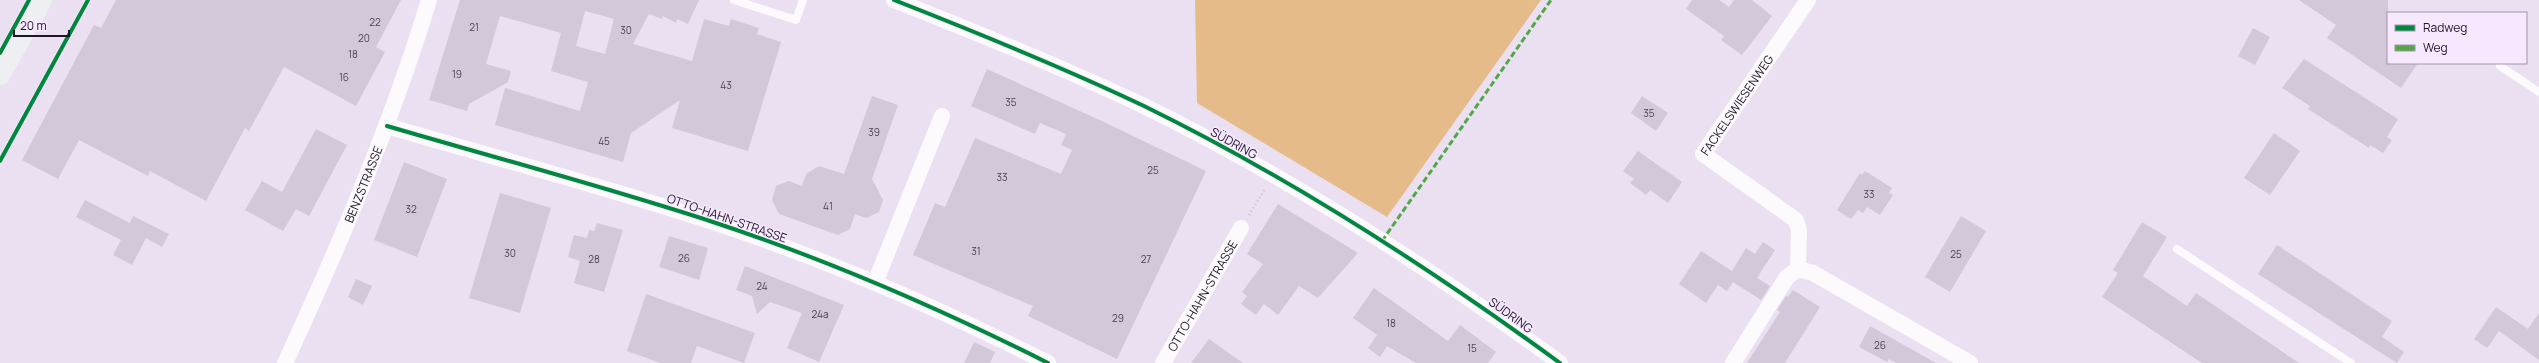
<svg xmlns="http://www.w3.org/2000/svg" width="2539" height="363" font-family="Manrope,sans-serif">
<rect width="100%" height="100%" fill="#ebe0f1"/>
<!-- forest -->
<path fill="#e5bb89" d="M1195 0H1541L1387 217 1197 103Z"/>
<!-- building -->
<g fill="#d3c8d9" fill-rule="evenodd">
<path d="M116 0H401L376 47 385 52 356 106 284 67 249 131 245 128 206 201 150 171 148 176 79 140 58 179 22 160 94 25 101 28Z"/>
<path d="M460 0H699L688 24 677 19 676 23 663 16 662 19 649 14 633 44 692 61 704 19 729 26 731 19 759 28 757 34 781 42 748 151 672 128 680 100 631 133 623 162 495 125 505 88 580 111 588 82 551 71 561 33 500 16 486 64 511 71 508 82 469 104 467 111 429 100ZM585 11 614 19 605 54 576 46Z"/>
<path d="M1692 0H1719L1729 7 1734 0H1752L1772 16 1742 55 1721 40 1724 36 1686 9Z"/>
<path d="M2299 0H2388V63H2418L2401 88 2327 38 2336 25Z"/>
<path d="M2253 28 2270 37 2255 65 2238 56Z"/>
<path d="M2304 59 2398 119 2387 137 2392 140 2383 153 2370 145 2369 148 2308 109 2310 106 2282 88Z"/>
<path d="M987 69 1104 122 1206 171 1117 359 1028 316 1033 306 913 255 935 203 945 207 975 138 1061 174 1072 150 1061 145 1066 134 1040 123 1035 134 971 106Z"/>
<path d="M872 96 898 105 872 179 883 200 879 212 866 218 855 214 850 229 838 235 779 214 772 200 776 186 789 181 802 186 806 174 819 166 844 174Z"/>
<path d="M1642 96 1668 113 1656 131 1631 113Z"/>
<path d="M316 129 347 145 309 216 296 209 283 231 245 210 262 181 282 192Z"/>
<path d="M2274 133 2300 151 2270 195 2244 178Z"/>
<path d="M1638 151 1682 182 1668 203 1650 190 1646 195 1630 183 1634 179 1623 171Z"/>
<path d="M404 162 447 179 417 257 374 240Z"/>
<path d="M1865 171 1892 188 1889 193 1893 195 1880 215 1867 207 1863 213 1858 210 1851 219 1837 210 1860 173 1862 175Z"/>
<path d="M500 193 551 208 520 313 469 298Z"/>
<path d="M85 200 130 223 133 216 169 234 162 247 146 238 132 265 113 255 121 240 76 217Z"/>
<path d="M1278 204 1358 253 1318 298 1299 286 1278 315 1264 304 1256 315 1241 304 1247 296 1242 292 1263 264 1247 254Z"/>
<path d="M1961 216 1986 231 1950 292 1925 277Z"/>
<path d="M2142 222 2167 237 2143 276 2187 306 2196 293 2299 363H2202L2102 297 2118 273 2113 270Z"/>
<path d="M597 223 623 230 604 292 574 283 580 261 568 257 574 235 587 238 589 230 594 231Z"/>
<path d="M669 236 708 248 699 280 659 267Z"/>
<path d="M1763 242 1775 250 1757 278 1770 286 1761 300 1733 282 1727 291 1718 285 1706 303 1679 284 1701 251 1732 271 1746 248 1755 254Z"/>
<path d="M2277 245 2392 321 2382 337 2404 352 2397 363 2258 274Z"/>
<path d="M745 266 844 305 819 362 787 348 802 313 770 302 757 314 752 296 736 290Z"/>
<path d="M356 279 372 286 363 305 348 297Z"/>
<path d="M1374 288 1448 341 1460 325 1496 352 1488 363H1416L1387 346 1380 357 1368 348 1377 335 1353 318Z"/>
<path d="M1793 290 1820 307 1785 363H1747L1780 312 1777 310 1786 296 1788 297Z"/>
<path d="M646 294 755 333 744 363 697 346 691 363H660L627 351Z"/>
<path d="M2496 307 2528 329 2539 313V360L2499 331 2487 348 2474 339Z"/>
<path d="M1870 326 1936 363H1896L1889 359 1887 362 1859 347Z"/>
<path d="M1209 339 1243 363H1191Z"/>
<path d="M974 342 995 352 990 363H964Z"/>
</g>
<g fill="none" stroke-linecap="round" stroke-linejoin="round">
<!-- path -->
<path stroke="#c8c4cb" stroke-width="2.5" stroke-dasharray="1 3" stroke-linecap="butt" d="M1249 215 1265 189"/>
<!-- service -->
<g stroke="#fcfafd" stroke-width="8">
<path d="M734 0 796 20 803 0"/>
<path d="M2500 66 2539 92"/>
<path d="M2177 249 2351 363"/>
</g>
<!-- minor -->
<g stroke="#fcfafd" stroke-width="16">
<path d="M894 0C978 33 1062 67 1144 106 1289 177 1430 268 1560 363"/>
<path d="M387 126C496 158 606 187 713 222 828 260 939 308 1048 363"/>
<path id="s1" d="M1798 269 1799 231 1796 220 1703 154 1808 0"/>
<path d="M875 283 942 116"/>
<path id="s2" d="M285 363C340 244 391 125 429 0"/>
<path id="s3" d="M1163 363 1241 228"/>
<path d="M1733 363 1787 277 1798 269 1813 273 1970 363"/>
</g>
<!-- secondary -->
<path stroke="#eeeff2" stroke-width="22" d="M0 74 41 0"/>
<!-- quiet -->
<path stroke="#52a844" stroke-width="3" stroke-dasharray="6 3" stroke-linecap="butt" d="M1382 241 1551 0"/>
<!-- cycleway casing -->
<g stroke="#f6e8fe" stroke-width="6">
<g id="cycleway">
<path d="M894 0C978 33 1062 67 1144 106 1289 177 1430 268 1560 363"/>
<path d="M0 53 29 0"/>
<path d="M387 126C496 158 606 187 713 222 828 260 939 308 1048 363"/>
<path d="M0 161 88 0"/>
</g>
</g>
<!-- cycleway -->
<use href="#cycleway" stroke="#00873e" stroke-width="4"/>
</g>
<g text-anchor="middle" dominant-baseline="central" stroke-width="3" stroke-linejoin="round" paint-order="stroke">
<!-- number labels -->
<g font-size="10" fill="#4e4154">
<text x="375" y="22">22</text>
<text x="474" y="27">21</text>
<text x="626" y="30">30</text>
<text x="364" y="38">20</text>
<text x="353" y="54">18</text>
<text x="457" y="74">19</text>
<text x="344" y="77">16</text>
<text x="726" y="85">43</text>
<text x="1011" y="102">35</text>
<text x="1649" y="113">35</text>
<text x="874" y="132">39</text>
<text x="604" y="141">45</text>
<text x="1153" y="170">25</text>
<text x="1002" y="177">33</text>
<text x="1869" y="194">33</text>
<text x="828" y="206">41</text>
<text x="411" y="209">32</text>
<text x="976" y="251">31</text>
<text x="510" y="253">30</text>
<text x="1956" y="254">25</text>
<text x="684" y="258">26</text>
<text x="594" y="259">28</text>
<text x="1146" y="259">27</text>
<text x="762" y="286">24</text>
<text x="820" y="314">24a</text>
<text x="1118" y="318">29</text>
<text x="1391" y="323">18</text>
<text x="1880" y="345">26</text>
<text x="1472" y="348">15</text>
</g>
<!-- street labels -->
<g font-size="12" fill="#211428" stroke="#f6e8fe">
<text stroke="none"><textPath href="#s1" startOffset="223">FACKELSWIESENWEG</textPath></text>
<text transform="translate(1234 143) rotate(29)">SÜDRING</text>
<text stroke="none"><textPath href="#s2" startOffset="195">BENZSTRASSE</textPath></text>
<text transform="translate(727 218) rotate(19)">OTTO-HAHN-STRASSE</text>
<text stroke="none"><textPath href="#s3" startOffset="78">OTTO-HAHN-STRASSE</textPath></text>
<text transform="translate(1511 315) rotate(36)">SÜDRING</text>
</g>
</g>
<!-- legend -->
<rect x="2387" y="12" width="140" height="52" fill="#f6e8fe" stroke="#a193a8"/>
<rect x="2395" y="25" width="20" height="6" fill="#00873e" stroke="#a193a8"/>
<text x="2423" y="32" font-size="12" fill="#211428">Radweg</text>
<rect x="2395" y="45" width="20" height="6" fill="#52a844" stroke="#a193a8"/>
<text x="2423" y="52" font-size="12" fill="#211428">Weg</text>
<!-- scale -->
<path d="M14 30v6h55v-6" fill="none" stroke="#211428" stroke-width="2"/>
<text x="20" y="30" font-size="12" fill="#211428" stroke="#f6e8fe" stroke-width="3" paint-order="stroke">20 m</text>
</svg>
